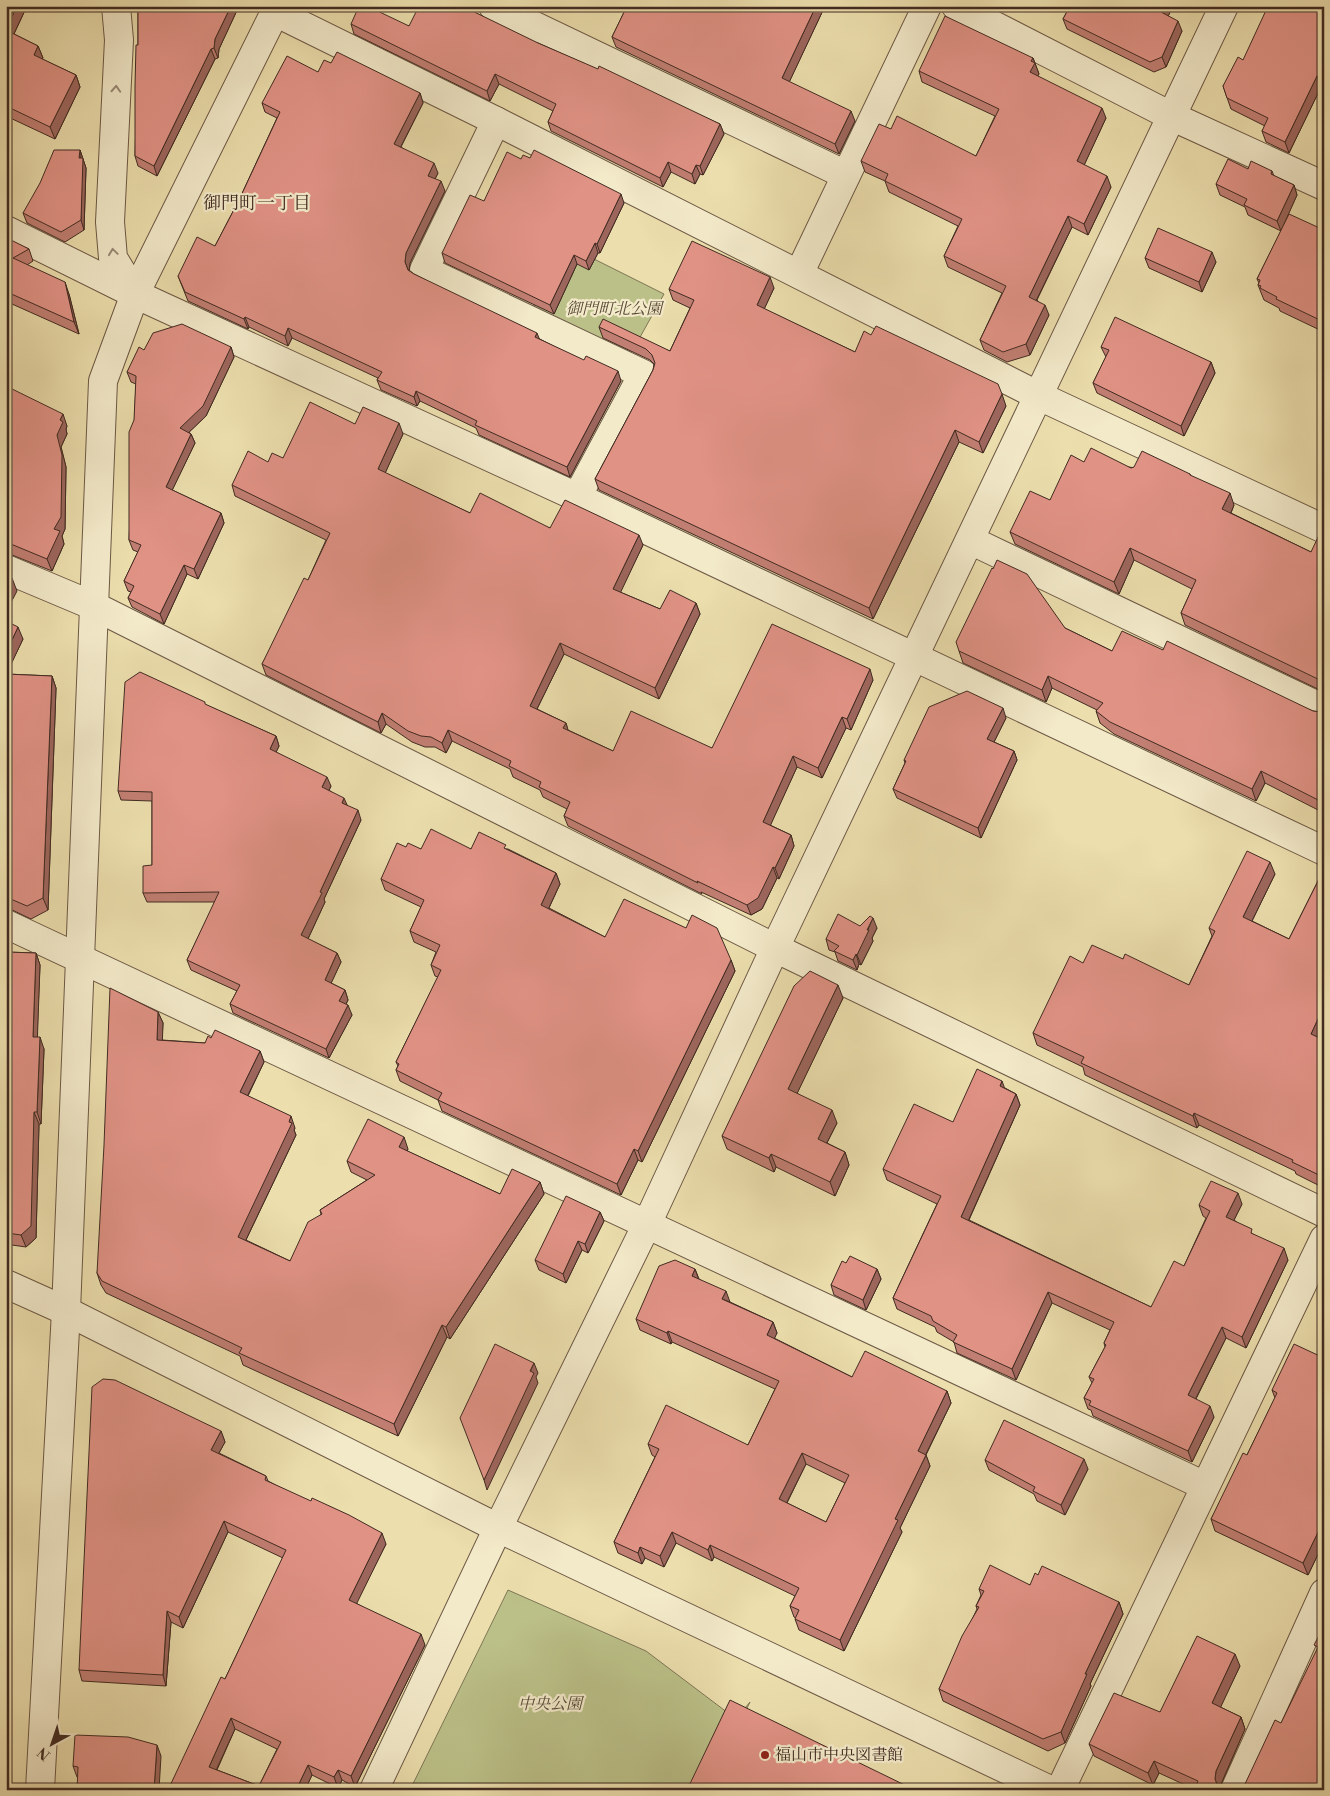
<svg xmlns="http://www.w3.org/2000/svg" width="1330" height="1796" font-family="'Libre Bodoni','Noto Serif JP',serif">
<rect width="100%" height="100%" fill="#ecdead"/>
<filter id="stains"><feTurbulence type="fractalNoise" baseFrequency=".004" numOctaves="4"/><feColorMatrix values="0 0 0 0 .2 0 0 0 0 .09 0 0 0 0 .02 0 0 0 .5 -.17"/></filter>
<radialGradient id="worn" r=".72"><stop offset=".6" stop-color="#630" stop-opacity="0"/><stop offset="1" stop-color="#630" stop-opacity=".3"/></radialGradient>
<!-- green -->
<g fill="#bbc088" stroke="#7e7655">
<path d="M576 250 664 294 629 357 532 308Z"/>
<path d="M508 1590 646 1651 736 1719 750 1702 707 1790H410Z"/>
</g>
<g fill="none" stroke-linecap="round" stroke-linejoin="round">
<!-- minor casing -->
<g stroke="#6c5845" stroke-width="30">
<g id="minor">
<path d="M116 6 119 40 110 222 113 258 135 294"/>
<path d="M493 6 846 175"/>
<path d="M956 6 1171 116 1324 186"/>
<path d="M275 12 496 121 1039 396 1324 529"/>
<path d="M496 121 424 270 643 374 577 497"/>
<path d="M6 230 135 294 577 497 1324 851"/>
<path d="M799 274 927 6"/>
<path d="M970 540 1324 709"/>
<path d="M6 569 94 606 775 948 1324 1213"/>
<path d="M6 924 1205 1486"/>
<path d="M40 1790 66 1311 103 381 135 294 278 6"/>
<path d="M374 1790 498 1528"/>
<path d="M1060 1790 1324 1239"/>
<path d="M1235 1790 1324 1593"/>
</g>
</g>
<!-- tertiary casing -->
<g stroke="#6c5845" stroke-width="30">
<g id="tertiary">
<path d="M6 1284 66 1311 498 1528 1050 1790"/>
<path d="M498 1528 647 1224 775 948 1224 6"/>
</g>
</g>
<!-- minor -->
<use href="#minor" stroke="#f3eaca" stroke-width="28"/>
<!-- tertiary -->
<use href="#tertiary" stroke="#f3eaca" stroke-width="28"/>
</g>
<!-- wall -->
<g fill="#c17e72" stroke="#412b22" fill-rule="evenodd">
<path d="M6 6H27L14 34 38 46 43 58 42 59 76 75 80 87 55 139 6 116Z"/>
<path d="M138 6H239L219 49 218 58 215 59 157 176 138 166 135 156 138 45Z"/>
<path d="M627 6H825L789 82 855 121 839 154 616 47 612 37Z"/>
<path d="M1070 6H1173L1168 16 1182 31 1166 67 1154 72 1067 29 1063 19Z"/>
<path d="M1324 6V89L1321 87 1289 153 1266 142 1262 131 1265 126 1231 109 1223 86 1243 60Z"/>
<path d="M351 24 409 26 538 43 720 124 724 134 703 175 700 174 695 184 671 172 663 187 551 131 548 122 553 111 499 84 490 101 354 34Z"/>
<path d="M1033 58 1039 74 1037 76 1106 118 1084 165 1111 187 1088 235 1072 227 1037 300 1049 315 1030 355 1007 362 984 350 980 340 1002 293 948 267 944 256 958 226 889 192 885 181 865 172 861 161 891 129 976 156 995 116 922 82 919 71Z"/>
<path d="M331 63 420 93 423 103 401 147 438 173 435 179 445 191 410 263 409 270 414 274 621 381 570 477 479 435 476 428 420 401 417 406 381 390 377 380 378 378 292 338 288 346 249 327 248 329 188 301 178 276 215 246 239 200 277 118 265 112 262 103 318 72Z"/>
<path d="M80 150 86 168 84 230 65 242 27 223 23 213Z"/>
<path d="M521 159 624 203 600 253H598L589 270 577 264 554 314 445 263 442 253 484 201Z"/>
<path d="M1248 169 1272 171 1274 176 1294 185 1297 195 1284 223 1324 230V332L1280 311 1279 308 1264 300 1258 285 1259 283 1257 279 1281 231 1248 215 1245 207 1220 195 1216 184Z"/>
<path d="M6 239 29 249 33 261 27 265 69 294 79 334 12 304 6 316Z"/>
<path d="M1145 258 1216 262 1202 292 1149 268Z"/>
<path d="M774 288 764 309 855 352 1006 406 983 453 959 442 873 619 599 490 595 479 653 370 654 364 650 360 603 338 599 327 670 351 690 308 673 300 669 289Z"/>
<path d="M231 347 234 357 206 416 189 432 191 434 195 443 172 490 221 513 224 523 198 579 187 574 164 624 132 607 128 598 131 592 128 591 124 581 138 552 133 550 129 540 136 384 131 382 127 372 144 350Z"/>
<path d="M1101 347 1211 362 1215 373 1184 436 1097 393 1093 383 1106 357Z"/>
<path d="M6 386 67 426 66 429 67 434 61 447 66 467 65 529 62 536 64 544 52 571 12 555 6 554Z"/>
<path d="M355 424 403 434 385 473 470 513 643 545 620 592 660 609 696 603 700 614 659 699 564 654 537 709 566 723 568 730 613 751 712 748 873 680 851 730 846 728 822 778 797 767 770 825 791 835 794 846 779 879 777 878 762 909 751 915 701 892 702 894 568 826 564 816 567 809 543 797 540 790 513 777 510 769 452 741 446 753 435 747H425L412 742 386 724 381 733 266 675 262 664 308 580 326 540 235 496 232 485 268 462 283 458Z"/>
<path d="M1084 462 1190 474 1191 476 1234 505 1231 513 1311 552 1324 535V692L1185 625 1181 613 1192 589 1134 560 1119 594 1015 544 1010 532 1050 500Z"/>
<path d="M6 621 23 639 6 674 52 676 56 688 48 910 31 919 6 907Z"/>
<path d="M1065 628 1112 651 1163 650 1313 711 1321 712H1324V813L1265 783 1256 801 1114 734 1100 723 1096 711 1097 710 1052 688 1046 702 963 663 959 651Z"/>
<path d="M206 705 276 736 279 746 276 752 331 786 329 790 347 805 361 820 324 899 325 902 308 939 337 953 341 962 331 983 345 990 348 1000 346 1004 352 1015 329 1058 233 1013 230 1004 237 991 191 970 187 960 215 902H147L143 893 152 865V801L121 800 118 791Z"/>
<path d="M1006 718 994 742 1014 751 1017 760 981 838 897 798 893 789 905 763 904 760Z"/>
<path d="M406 847 421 849H508L556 873 560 884 549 908 605 937 731 960 735 971 642 1162 638 1160 621 1195 442 1111 438 1100 400 1081 396 1070 398 1066 396 1062 438 977 435 976 431 965 436 952 414 942 410 931 421 907 385 890 381 879Z"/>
<path d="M1324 869V1027L1319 1038 1324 1040V1188L1296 1174 1295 1171 1199 1125 1197 1128 1085 1075 1083 1067 1037 1045 1033 1033 1083 963 1123 959 1189 985 1212 936 1209 928 1275 874 1252 921 1289 939Z"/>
<path d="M860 926 877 928 872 938 873 941 861 965 859 964 857 970 838 961 835 952 829 950 826 939Z"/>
<path d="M6 952 36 953 40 965 37 1037 44 1049 41 1124H39L36 1238 26 1247 12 1245 10 1249 6 1247Z"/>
<path d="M843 998 797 1093 837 1123 827 1143 845 1152 849 1165 835 1196 776 1167 774 1172 727 1149 722 1136Z"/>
<path d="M158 1012 163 1023 162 1040 205 1043 211 1038 260 1051 264 1062 248 1096 295 1128 294 1130 296 1135 246 1240 290 1261 321 1214 320 1210 367 1180 351 1172 347 1161 408 1149 407 1151 500 1194 540 1182 544 1194 450 1339 447 1337 398 1436 243 1365 240 1356 106 1293 101 1285 97 1273Z"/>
<path d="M1005 1088 1016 1094 1020 1105 969 1220 1151 1307 1184 1266 1206 1218 1203 1216 1199 1205 1242 1204 1234 1220 1288 1260 1246 1348 1226 1338 1196 1399 1214 1417 1192 1462 1093 1416 1091 1410 1088 1409 1084 1398 1092 1383 1089 1377 1105 1347 1104 1343 1110 1330 1052 1303 1016 1380 957 1353 954 1342 937 1332 935 1327 897 1309 893 1298 937 1204 887 1180 883 1169Z"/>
<path d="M600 1212 604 1221 588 1253 582 1250 566 1283 539 1270 535 1260Z"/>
<path d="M846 1263 877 1269 881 1279 866 1310 834 1295 831 1285Z"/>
<path d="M695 1269 699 1279 730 1302 773 1322 777 1333 774 1338 852 1377 947 1391 951 1403 926 1455 930 1466 900 1528 902 1532 844 1651 799 1630 795 1619 796 1618 794 1617 790 1606 795 1596 714 1557 712 1561 676 1543 664 1567 645 1558 642 1564 618 1553 614 1542 655 1457 652 1455 648 1444 748 1445 775 1389 672 1342 671 1344 640 1330 636 1319ZM806 1464 845 1483 826 1522 787 1503Z"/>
<path d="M1324 1358V1542L1308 1575 1215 1531 1211 1519 1247 1455 1275 1398 1272 1390Z"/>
<path d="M221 1431 225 1442 219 1453 266 1476 268 1481 386 1544 356 1603 425 1645 355 1787 342 1780 338 1788 312 1775 305 1790H168L225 1679 283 1558 228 1532 183 1628 171 1622 166 1686 82 1681 79 1670ZM235 1729 277 1749 259 1786 217 1770Z"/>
<path d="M985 1460 1088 1469 1065 1515 1037 1501 1034 1494 989 1470Z"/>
<path d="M1030 1585 1119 1602 1123 1614 1090 1684 1091 1686 1065 1743 1048 1751 943 1701 939 1689 977 1609 976 1606 981 1595 979 1589Z"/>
<path d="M1240 1666 1220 1707 1241 1717 1245 1729 1221 1784 1220 1789H1194L1159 1773 1153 1785 1094 1756 1089 1744 1160 1712Z"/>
<path d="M161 1756 78 1777H77L73 1766Z"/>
</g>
<!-- shaded-wall -->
<g fill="#9d665d" stroke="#412b22">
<path d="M17 6H27L10 42 6 32V29Z"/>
<path d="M231 6H239L219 49 218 58 214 48 215 39Z"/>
<path d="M816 6H825L786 89 782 78Z"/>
<path d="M1164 6H1173L1165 23 1161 12Z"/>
<path d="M1178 21 1182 31 1166 67 1162 57Z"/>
<path d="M38 46 43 58 38 66 34 55Z"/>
<path d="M211 49 215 59 157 176 154 166Z"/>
<path d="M1033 58 1039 74 1034 83 1030 72 1031 61Z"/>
<path d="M495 74 499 84 490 101 487 91Z"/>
<path d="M76 75 80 87 55 139 50 127Z"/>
<path d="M1317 76 1321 87 1289 153 1285 142Z"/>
<path d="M420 93 423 103 397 154 394 144Z"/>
<path d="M1102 108 1106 118 1081 172 1077 161Z"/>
<path d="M851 111 855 121 839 154 835 144Z"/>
<path d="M720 124 724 134 703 175 700 166Z"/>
<path d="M80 150 86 168 84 230 81 220Z"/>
<path d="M668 162 671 172 663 187 660 178Z"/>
<path d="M434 163 438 173 432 185 428 176Z"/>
<path d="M696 165 700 174 695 184 692 174Z"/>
<path d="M1107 176 1111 187 1088 235 1084 224Z"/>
<path d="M441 181 445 191 410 263 409 272 405 262 406 253Z"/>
<path d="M1294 185 1297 195 1281 231 1277 221Z"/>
<path d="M621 194 624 203 600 253 597 244Z"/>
<path d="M1068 216 1072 227 1033 307 1029 297Z"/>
<path d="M595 243 598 253 589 270 586 261Z"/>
<path d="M1212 252 1216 262 1202 292 1199 282Z"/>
<path d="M574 255 577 264 554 314 550 305Z"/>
<path d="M770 277 774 288 761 316 757 305Z"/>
<path d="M65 282 69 294 79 334 74 322Z"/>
<path d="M7 292 12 304 6 316V294Z"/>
<path d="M1045 305 1049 315 1030 355 1026 344Z"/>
<path d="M245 317 249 327 248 329 244 319Z"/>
<path d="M288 328 292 338 288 346 285 336Z"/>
<path d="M537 333 541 343 535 337Z"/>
<path d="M231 347 234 357 206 416 183 438 180 428Z"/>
<path d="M1211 362 1215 373 1184 436 1181 426Z"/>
<path d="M618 371 621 381 570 477 567 467Z"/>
<path d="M416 391 420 401 417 406 414 397Z"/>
<path d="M1002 394 1006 406 983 453 979 442Z"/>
<path d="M63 414 67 426 66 429 67 434 61 447 66 467 65 529 62 536 64 544 52 571 47 559 54 529 57 435 60 420Z"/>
<path d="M399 423 403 434 382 480 378 469Z"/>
<path d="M955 430 959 442 873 619 869 608Z"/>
<path d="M191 434 195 443 169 497 166 487Z"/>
<path d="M1230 493 1234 505 1227 522 1222 509Z"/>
<path d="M221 513 224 523 198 579 194 569Z"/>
<path d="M639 535 643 545 617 600 613 589Z"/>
<path d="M1130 548 1134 560 1119 594 1114 582Z"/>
<path d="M184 565 187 574 164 624 160 614Z"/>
<path d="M12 578 17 591 6 612V591Z"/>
<path d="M696 603 700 614 659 699 655 688Z"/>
<path d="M18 627 23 639 6 675V653Z"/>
<path d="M560 643 564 654 533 717 530 706Z"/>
<path d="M870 669 873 680 851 730 847 719Z"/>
<path d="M52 676 56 688 48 910 43 898Z"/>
<path d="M1048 676 1052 688 1046 702 1042 690Z"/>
<path d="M1003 708 1006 718 991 748 987 739Z"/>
<path d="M382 713 386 724 381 733 378 722Z"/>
<path d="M842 717 846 728 822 778 818 768Z"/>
<path d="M566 723 569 734 563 728Z"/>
<path d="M448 730 452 741 446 753 442 743Z"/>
<path d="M276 736 279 746 273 759 270 749Z"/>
<path d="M1014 751 1017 760 981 838 978 828Z"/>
<path d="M793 756 797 767 767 833 763 822Z"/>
<path d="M1261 771 1265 783 1256 801 1252 789Z"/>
<path d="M327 777 331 786 326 797 322 787Z"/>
<path d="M344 798 348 807 342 803Z"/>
<path d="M358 810 361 820 324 899 325 902 305 945 301 935 320 892Z"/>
<path d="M791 835 794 846 779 879 775 868Z"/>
<path d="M1270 862 1275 874 1248 929 1243 917Z"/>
<path d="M773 867 777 878 762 909 751 915 747 905Z"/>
<path d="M556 873 560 884 545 916 541 905Z"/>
<path d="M873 918 877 928 872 938 873 941 861 965 857 955Z"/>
<path d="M36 953 40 965 37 1049 33 1037Z"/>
<path d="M337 953 341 962 328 990 325 980Z"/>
<path d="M856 954 859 964 857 970 853 960Z"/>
<path d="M731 960 735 971 642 1162 638 1151Z"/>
<path d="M838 985 843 998 793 1102 788 1089Z"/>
<path d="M345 990 348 1000 343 1010 339 1001Z"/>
<path d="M348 1005 352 1015 329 1058 326 1049Z"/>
<path d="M1324 1006V1027L1315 1046 1311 1034Z"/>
<path d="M158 1012 163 1023 162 1051 157 1040Z"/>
<path d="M40 1037 44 1049 41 1124 37 1112Z"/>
<path d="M260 1051 264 1062 244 1103 240 1092Z"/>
<path d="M1002 1081 1006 1092 1000 1086Z"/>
<path d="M1016 1094 1020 1105 965 1228 961 1217Z"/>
<path d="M832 1110 837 1123 822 1152 818 1139Z"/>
<path d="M34 1112 39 1124 36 1238 26 1247 21 1235Z"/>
<path d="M1194 1113 1199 1125 1197 1128 1193 1116Z"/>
<path d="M291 1116 295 1128 294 1130 296 1135 242 1248 238 1237Z"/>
<path d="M404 1137 408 1149 403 1159 399 1147Z"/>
<path d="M634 1149 638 1160 621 1195 617 1184Z"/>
<path d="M845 1152 849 1165 835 1196 830 1182Z"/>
<path d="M771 1154 776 1167 774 1172 769 1158Z"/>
<path d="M1324 1170V1185L1321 1176Z"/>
<path d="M540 1182 544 1194 450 1339 446 1327Z"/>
<path d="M1238 1193 1242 1204 1230 1228 1226 1217Z"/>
<path d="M600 1212 604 1221 588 1253 585 1244Z"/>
<path d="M7 1233 12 1245 10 1249 6 1239V1236Z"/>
<path d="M578 1241 582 1250 566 1283 563 1274Z"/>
<path d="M1284 1248 1288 1260 1246 1348 1242 1337Z"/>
<path d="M695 1269 699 1280 692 1276Z"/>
<path d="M877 1269 881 1279 866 1310 863 1300Z"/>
<path d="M726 1291 730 1302 722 1299Z"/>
<path d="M1048 1292 1052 1303 1016 1380 1012 1369Z"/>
<path d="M773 1322 777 1333 771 1346 767 1335Z"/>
<path d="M442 1325 447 1337 398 1436 394 1424Z"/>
<path d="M1222 1327 1226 1338 1192 1406 1188 1395Z"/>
<path d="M668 1331 672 1342 671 1344 667 1333Z"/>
<path d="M534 1363 538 1373 536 1377 538 1383 487 1490 484 1480Z"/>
<path d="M947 1391 951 1403 922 1462 918 1451Z"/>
<path d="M1210 1406 1214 1417 1192 1462 1188 1451Z"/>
<path d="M221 1431 225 1442 215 1460 211 1450Z"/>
<path d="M802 1453 806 1464 783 1510 779 1499Z"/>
<path d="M926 1455 930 1466 900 1528 902 1532 844 1651 840 1640 895 1519Z"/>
<path d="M1084 1459 1088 1469 1065 1515 1061 1505Z"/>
<path d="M1324 1520V1542L1308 1575 1303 1563Z"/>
<path d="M224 1521 228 1532 183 1628 179 1617Z"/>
<path d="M672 1532 676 1543 664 1567 660 1556Z"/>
<path d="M382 1533 386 1544 353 1611 349 1600Z"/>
<path d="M710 1545 714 1557 712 1561 708 1550Z"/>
<path d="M640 1547 645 1558 642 1564 638 1553Z"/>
<path d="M1119 1602 1123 1614 1090 1684 1091 1686 1065 1743 1061 1732 1085 1674Z"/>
<path d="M167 1611 171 1622 166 1686 163 1675Z"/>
<path d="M421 1634 425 1645 355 1787 351 1776Z"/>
<path d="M1235 1654 1240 1666 1217 1715 1212 1703Z"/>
<path d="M1241 1717 1245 1729 1221 1784 1220 1790H1219L1215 1779 1216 1771Z"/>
<path d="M231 1718 235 1729 213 1777 209 1767Z"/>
<path d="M157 1745 161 1756 159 1790H154Z"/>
<path d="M1154 1761 1159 1773 1153 1785 1148 1773Z"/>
<path d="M6 1765 10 1774 9 1790H6Z"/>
<path d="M308 1765 312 1775 305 1790H296Z"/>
<path d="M338 1770 342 1780 338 1788 334 1777Z"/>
</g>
<!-- building -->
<g fill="#e09285" stroke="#412b22" fill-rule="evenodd">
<path d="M6 6H17L6 29Z"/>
<path d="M138 6H231L215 39 214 48 211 49 154 166 135 156V86L136 45H138Z"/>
<path d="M359 6H367L409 26 419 6H462L538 43 598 69 599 66 720 124 700 166 696 165 692 174 668 162 660 178 548 122 556 104 495 74 487 91 351 24Z"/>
<path d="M627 6H816L782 78 851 111 835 144 612 37Z"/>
<path d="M1070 6H1164L1161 12 1178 21 1162 57 1150 62 1063 19Z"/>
<path d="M1268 6H1324V79L1317 76 1285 142 1262 131 1268 118 1227 98 1223 86 1238 57 1243 60Z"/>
<path d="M945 16 1033 58 1031 61 1035 63 1030 72 1102 108 1077 161 1107 176 1084 224 1068 216 1029 297 1045 305 1026 344 1003 352 980 340 1006 286 944 256 962 219 885 181 888 174 861 161 879 124 891 129 897 116 976 156 999 109 919 71Z"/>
<path d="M6 30 38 46 34 55 76 75 50 127 6 106Z"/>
<path d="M337 52 420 93 394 144 434 163 428 176 441 181 406 253 405 262 408 270 414 274 537 333 535 337 584 360 586 356 618 371 567 467 475 425 477 421 416 391 414 397 377 380 382 372 288 328 285 336 245 317 244 319 185 292 178 276 197 237 215 246 239 200 280 112 262 103 287 56 318 72 324 60 331 63Z"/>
<path d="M54 150H80L79 158H83L81 220 61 232 23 213 40 183Z"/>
<path d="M534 150 621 194 597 244 595 243 586 261 574 255 550 305 442 253 470 195 484 201 507 152 521 159 523 155 530 158Z"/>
<path d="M1228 159 1248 169 1251 161 1272 171 1271 174 1294 185 1277 221 1244 205 1247 199 1216 184Z"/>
<path d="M1289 214 1324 230V322L1276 299 1277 297 1260 288 1261 286 1258 285 1260 280 1257 279Z"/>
<path d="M1158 228 1212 252 1199 282 1145 258Z"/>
<path d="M7 238 29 249 13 258 65 282 74 322 7 292 6 294V239Z"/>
<path d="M692 241 770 277 757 305 855 352 864 331 871 335 876 326 998 384 1002 394 979 442 955 430 869 608 595 479 653 370 655 363 652 355 646 349 599 327 603 319 670 351 694 300 669 289Z"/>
<path d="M1115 317 1211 362 1181 426 1093 383 1109 350 1101 347Z"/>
<path d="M182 324 231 347 203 406 180 428 191 434 166 487 221 513 194 569 184 565 160 614 128 598 134 586 124 581 141 545 129 540V432L134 420 136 376 127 372 139 347 144 350 153 333Z"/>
<path d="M6 386 63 414 60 420 63 422 57 435 62 455 61 517 54 529 60 531 47 559 6 542Z"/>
<path d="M310 402 355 424 363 407 399 423 378 469 470 513 480 493 550 528 565 500 639 535 613 589 660 609 670 590 696 603 655 688 560 643 530 706 566 723 563 728 613 751 631 711 712 748 772 624 870 669 847 719 842 717 818 768 793 756 763 822 791 835 775 868 773 867 758 898 747 905 697 881 698 883 564 816 570 802 539 787 541 782 509 766 511 761 448 730 442 743 431 737 421 736 408 731 382 713 378 722 262 664 304 578 308 580 330 533 232 485 248 451 268 462 272 453 283 458Z"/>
<path d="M1091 448 1131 468 1134 467 1142 451 1190 474V475L1230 493 1222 509 1311 552 1320 533 1324 535V682L1181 613 1196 580 1130 548 1114 582 1010 532 1030 491 1050 500 1071 455 1084 462Z"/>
<path d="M997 560 1027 574 1065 628 1112 651 1122 631 1163 650 1167 641 1313 711 1321 712H1324V803L1261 771 1252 789 1110 722 1096 711 1103 703 1048 676 1042 690 959 651 956 642 992 568 993 569Z"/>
<path d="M6 576 12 578 6 591Z"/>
<path d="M6 621 18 627 6 653Z"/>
<path d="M140 672 205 702V704L276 736 270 749 327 777 322 787 344 798 342 803 358 810 320 892 322 893 301 935 337 953 325 980 345 990 339 1001 348 1005 326 1049 230 1004 240 985 187 960 219 892 143 893V866L152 865V792L118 791 125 682Z"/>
<path d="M6 674 52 676 43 898 27 906 6 897Z"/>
<path d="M967 691 1003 708 987 739 1014 751 978 828 893 789 906 761 904 760 929 707Z"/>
<path d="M431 829 471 849 479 832 506 845 504 848 556 873 541 905 605 937 624 899 686 928 692 915 717 928 731 960 638 1151 634 1149 617 1184 438 1100 442 1093 396 1070 399 1064 396 1062 441 970 431 965 440 945 410 931 424 900 381 879 397 843 406 847 408 843 421 849Z"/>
<path d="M1247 851 1270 862 1243 917 1289 939 1324 869V1006L1311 1034 1324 1040V1170L1321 1176 1292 1162 1293 1160 1194 1113 1193 1116 1081 1063 1084 1057 1033 1033 1070 956 1083 963 1092 945 1123 959 1125 954 1189 985 1215 931 1209 928Z"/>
<path d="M838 914 860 926 870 916 873 918 867 930H869L857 955 856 954 853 960 834 951 839 946 826 939Z"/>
<path d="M6 952 36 953 33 1037H40L37 1112H34L31 1226 21 1235 7 1233 6 1236Z"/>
<path d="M810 971 838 985 788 1089 832 1110 818 1139 845 1152 830 1182 771 1154 769 1158 722 1136 794 986Z"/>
<path d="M110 988 158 1012 157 1040 205 1043 208 1036 211 1038 215 1030 260 1051 240 1092 291 1116 289 1122 292 1123 238 1237 290 1261 308 1222 322 1214 320 1210 375 1175 347 1161 368 1119 404 1137 399 1147 500 1194 512 1169 540 1182 446 1327 442 1325 394 1424 239 1353 242 1348 102 1281 97 1273 104 1145Z"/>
<path d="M977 1069 1002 1081 1000 1086 1016 1094 961 1217 1151 1307 1174 1261 1184 1266 1210 1211 1199 1205 1211 1181 1238 1193 1226 1217 1252 1229 1251 1233 1284 1248 1242 1337 1222 1327 1188 1395 1210 1406 1188 1451 1089 1405 1091 1401 1084 1398 1094 1379 1089 1377 1106 1345 1104 1343 1114 1322 1048 1292 1012 1369 953 1342 957 1335 933 1321 931 1316 893 1298 941 1196 883 1169 914 1104 953 1122Z"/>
<path d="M566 1196 600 1212 585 1244 578 1241 563 1274 535 1260Z"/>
<path d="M850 1256 877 1269 863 1300 831 1285 842 1261 846 1263Z"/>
<path d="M675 1260 695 1269 692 1276 726 1291 722 1299 773 1322 767 1335 852 1377 865 1351 947 1391 918 1451 926 1455 895 1519 898 1520 840 1640 795 1619 799 1610 790 1606 799 1588 710 1545 708 1550 672 1532 660 1556 640 1547 638 1553 614 1542 659 1449 648 1444 666 1405 748 1445 779 1381 668 1331 667 1333 636 1319 659 1266ZM802 1453 849 1475 826 1522 779 1499Z"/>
<path d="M495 1344 534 1363 530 1371 534 1373 484 1480 460 1418Z"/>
<path d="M1294 1344 1324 1358V1520L1303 1563 1211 1519 1243 1453 1247 1455 1277 1393 1272 1390Z"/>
<path d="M103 1379 115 1380 221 1431 211 1450 266 1476 265 1480 311 1501 312 1498 349 1515 382 1533 349 1600 421 1634 351 1776 338 1770 334 1777 308 1765 296 1790H168L221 1677 225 1679 286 1550 224 1521 179 1617 167 1611 163 1675 79 1670 92 1387ZM231 1718 281 1742 259 1786 209 1767Z"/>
<path d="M1004 1420 1084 1459 1061 1505 1033 1491 1035 1487 985 1460Z"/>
<path d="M990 1565 1030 1585 1035 1573 1038 1575 1042 1566 1119 1602 1085 1674H1087L1061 1732 1043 1739 939 1689 962 1636 979 1607 976 1606 984 1591 979 1589Z"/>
<path d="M1324 1626V1790H1240L1245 1784 1275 1720 1281 1723 1318 1647 1314 1645Z"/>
<path d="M1197 1636 1235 1654 1212 1703 1241 1717 1216 1771 1215 1779 1218 1787 1221 1790H1194L1198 1781 1154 1761 1148 1773 1089 1744 1114 1693 1160 1712Z"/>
<path d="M730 1700 915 1790H687Z"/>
<path d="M75 1735 128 1737 157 1745 154 1790H77L78 1767 73 1766Z"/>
</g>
<!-- one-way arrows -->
<defs><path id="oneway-chevron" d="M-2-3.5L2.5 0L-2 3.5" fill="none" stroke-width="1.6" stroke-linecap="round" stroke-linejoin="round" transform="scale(1.25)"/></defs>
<g stroke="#9a8a76">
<use href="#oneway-chevron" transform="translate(116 89) rotate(-87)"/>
<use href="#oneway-chevron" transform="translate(113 252) rotate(-98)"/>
</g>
<!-- markers -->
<circle fill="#8f2418" stroke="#f3eaca" stroke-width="2" cx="765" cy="1755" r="5"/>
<g text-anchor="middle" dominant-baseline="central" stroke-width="4.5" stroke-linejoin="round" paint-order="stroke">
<!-- park labels -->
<g font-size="16" font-style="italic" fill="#594936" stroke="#f3eaca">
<text x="614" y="309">御門町北公園</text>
<text x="550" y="1704">中央公園</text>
</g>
<!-- poi labels -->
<g font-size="16" fill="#412b22" stroke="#f3eaca" text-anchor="start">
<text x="775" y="1755">福山市中央図書館</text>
</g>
<!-- neighbourhood labels -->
<g font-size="18" fill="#412b22" stroke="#f3eaca">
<text x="257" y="203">御門町一丁目</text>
</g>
</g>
<!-- margin -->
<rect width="1330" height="1796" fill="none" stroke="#ecdead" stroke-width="25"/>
<rect x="8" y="8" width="1315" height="1781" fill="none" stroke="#412b22" stroke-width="2.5"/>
<rect x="12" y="12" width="1305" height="1771" fill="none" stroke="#412b22"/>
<!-- north arrow -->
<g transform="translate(52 1744) rotate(220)" stroke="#f3eaca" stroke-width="4" paint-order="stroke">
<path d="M0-4L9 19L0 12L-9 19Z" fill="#412b22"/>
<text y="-8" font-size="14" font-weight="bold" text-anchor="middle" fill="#412b22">N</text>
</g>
<rect width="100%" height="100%" filter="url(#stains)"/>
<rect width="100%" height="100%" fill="url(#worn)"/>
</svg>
